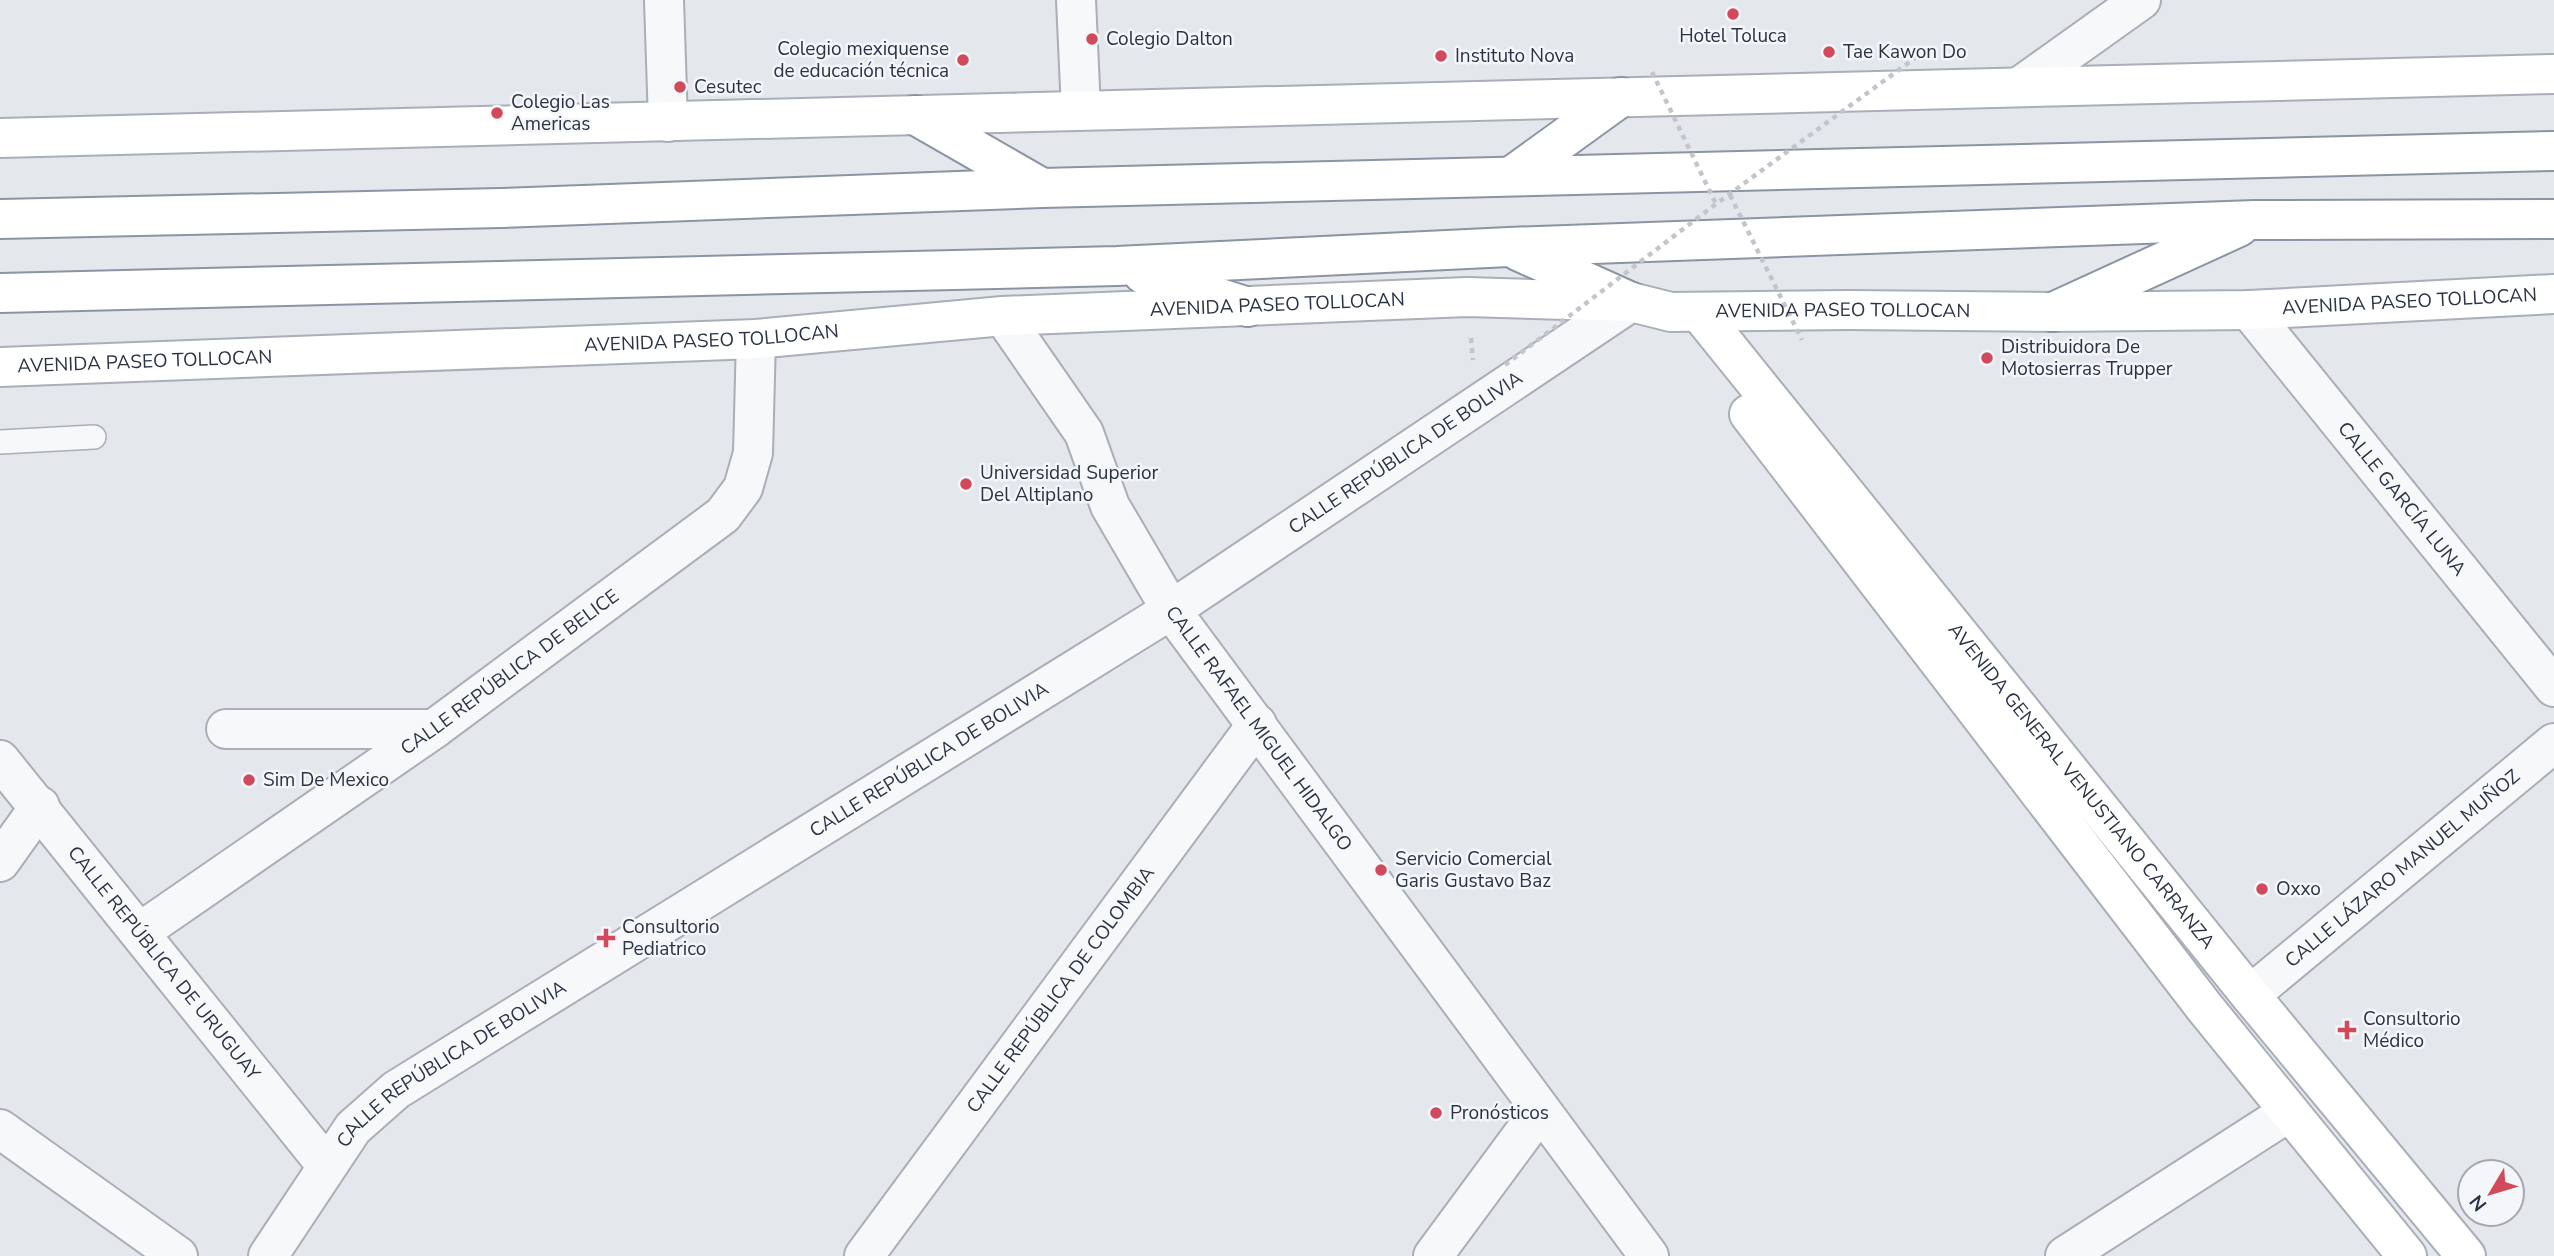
<svg xmlns="http://www.w3.org/2000/svg" width="2554" height="1256" font-family="'Nunito Sans',sans-serif">
<rect width="100%" height="100%" fill="#e4e7ec"/>
<g fill="none" stroke-linecap="round" stroke-linejoin="round">
<!-- lane casing -->
<g stroke="#a9aeb7" stroke-width="26">
<path id="lane" d="M0 442 94 437"/>
</g>
<!-- street casing -->
<g stroke="#a9aeb7" stroke-width="42">
<g id="street">
<path d="M664 0 668 122"/>
<path d="M1076 0 1081 110"/>
<path d="M2019 87 2141 0"/>
<path id="s1" d="M2249 310 2554 687"/>
<path id="s2" d="M1003 316 1084 433 1110 506 1171 610 1649 1256"/>
<path d="M226 729H434"/>
<path id="s3" d="M0 760 327 1166"/>
<path d="M0 862 40 806"/>
<path id="s4" d="M140 932 434 729 723 515 743 488 753 453 756 339"/>
<path id="s5" d="M2250 995 2554 743"/>
<path d="M0 1129 178 1256"/>
<path id="s6" d="M268 1256 353 1128 396 1090 1171 610 1631 302"/>
<path id="s7" d="M864 1256 1257 724"/>
<path d="M1433 1256 1540 1111"/>
<path d="M2065 1256 2289 1112"/>
</g>
</g>
<!-- secondary casing -->
<g stroke="#a9aeb7" stroke-width="42">
<g id="secondary">
<path d="M0 138 2554 74"/>
<path id="s8" d="M1699 312 2250 995 2466 1256"/>
<path id="s9" d="M0 367 756 339 1003 316 1467 297 1631 302 1671 312 1848 310 2053 312 2249 310 2554 294"/>
<path d="M1749 414 2205 1008 2407 1256"/>
</g>
</g>
<!-- highway casing -->
<g stroke="#8b94a3" stroke-width="42">
<g id="highway">
<path d="M915 115 1042 188"/>
<path d="M1513 175 1621 97"/>
<path d="M0 219 501 208 1042 188 2554 151"/>
<path d="M1518 251 1631 302"/>
<path d="M1143 274 1248 307"/>
<path d="M0 293 1117 266 1509 247 2255 220 2554 219"/>
<path d="M2053 312 2239 227"/>
</g>
</g>
<!-- path -->
<path stroke="#c2c5cb" stroke-width="4.5" stroke-dasharray="5 5" stroke-linecap="butt" d="M1471 338 1473 360"/>
<!-- lane -->
<use href="#lane" stroke="#f7f8fa" stroke-width="23"/>
<!-- street -->
<use href="#street" stroke="#f7f8fa" stroke-width="38"/>
<!-- secondary -->
<use href="#secondary" stroke="#fff" stroke-width="38"/>
<!-- highway -->
<use href="#highway" stroke="#fff" stroke-width="38"/>
<!-- path-bridge -->
<g stroke="#c2c5cb" stroke-width="4.5" stroke-dasharray="5 5" stroke-linecap="butt">
<path d="M1652 72 1716 204"/>
<path d="M1730 195 1802 340"/>
<path d="M1505 365 1716 204 1915 58"/>
</g>
</g>
<!-- markers -->
<g fill="#d1495b" stroke="#f4f6f9" stroke-width="2.5">
<circle cx="1733" cy="14" r="7"/>
<circle cx="1092" cy="39" r="7"/>
<circle cx="1829" cy="52" r="7"/>
<circle cx="1441" cy="56" r="7"/>
<circle cx="963" cy="60" r="7"/>
<circle cx="680" cy="87" r="7"/>
<circle cx="497" cy="113" r="7"/>
<circle cx="1987" cy="358" r="7"/>
<circle cx="966" cy="484" r="7"/>
<circle cx="249" cy="780" r="7"/>
<circle cx="1381" cy="870" r="7"/>
<circle cx="2262" cy="889" r="7"/>
<path d="M602.5 927.5h7v7h7v7h-7v7h-7v-7h-7v-7h7z"/>
<path d="M2343.5 1019.5h7v7h7v7h-7v7h-7v-7h-7v-7h7z"/>
<circle cx="1436" cy="1113" r="7"/>
</g>
<g text-anchor="middle" dominant-baseline="central" stroke-width="5" stroke-linejoin="round" paint-order="stroke">
<!-- poi labels -->
<g font-size="19" fill="#2b3445" stroke="#f4f6f9" text-anchor="start">
<text x="1733" y="36" text-anchor="middle">Hotel Toluca</text>
<text x="1106" y="39">Colegio Dalton</text>
<text x="949" y="49" text-anchor="end">Colegio mexiquense<tspan x="949" dy="22">de educación técnica</tspan></text>
<text x="1843" y="52">Tae Kawon Do</text>
<text x="1455" y="56">Instituto Nova</text>
<text x="694" y="87">Cesutec</text>
<text x="511" y="102">Colegio Las<tspan x="511" dy="22">Americas</tspan></text>
<text x="2001" y="347">Distribuidora De<tspan x="2001" dy="22">Motosierras Trupper</tspan></text>
<text x="980" y="473">Universidad Superior<tspan x="980" dy="22">Del Altiplano</tspan></text>
<text x="263" y="780">Sim De Mexico</text>
<text x="1395" y="859">Servicio Comercial<tspan x="1395" dy="22">Garis Gustavo Baz</tspan></text>
<text x="2276" y="889">Oxxo</text>
<text x="622" y="927">Consultorio<tspan x="622" dy="22">Pediatrico</tspan></text>
<text x="2363" y="1019">Consultorio<tspan x="2363" dy="22">Médico</tspan></text>
<text x="1450" y="1113">Pronósticos</text>
</g>
<!-- street labels -->
<g font-size="19" fill="#2b3445" stroke="#f4f6f9">
<text stroke="none"><textPath href="#s9" startOffset="2413">AVENIDA PASEO TOLLOCAN</textPath></text>
<text stroke="none"><textPath href="#s9" startOffset="1279">AVENIDA PASEO TOLLOCAN</textPath></text>
<text stroke="none"><textPath href="#s9" startOffset="1846">AVENIDA PASEO TOLLOCAN</textPath></text>
<text stroke="none"><textPath href="#s9" startOffset="712">AVENIDA PASEO TOLLOCAN</textPath></text>
<text stroke="none"><textPath href="#s9" startOffset="145">AVENIDA PASEO TOLLOCAN</textPath></text>
<text stroke="none"><textPath href="#s6" startOffset="1405">CALLE REPÚBLICA DE BOLIVIA</textPath></text>
<text stroke="none"><textPath href="#s1" startOffset="243">CALLE GARCÍA LUNA</textPath></text>
<text stroke="none"><textPath href="#s4" startOffset="452">CALLE REPÚBLICA DE BELICE</textPath></text>
<text stroke="none"><textPath href="#s2" startOffset="488">CALLE RAFAEL MIGUEL HIDALGO</textPath></text>
<text stroke="none"><textPath href="#s6" startOffset="838">CALLE REPÚBLICA DE BOLIVIA</textPath></text>
<text stroke="none"><textPath href="#s8" startOffset="609">AVENIDA GENERAL VENUSTIANO CARRANZA</textPath></text>
<text stroke="none"><textPath href="#s5" startOffset="198">CALLE LÁZARO MANUEL MUÑOZ</textPath></text>
<text stroke="none"><textPath href="#s3" startOffset="261">CALLE REPÚBLICA DE URUGUAY</textPath></text>
<text stroke="none"><textPath href="#s7" startOffset="331">CALLE REPÚBLICA DE COLOMBIA</textPath></text>
<text stroke="none"><textPath href="#s6" startOffset="271">CALLE REPÚBLICA DE BOLIVIA</textPath></text>
</g>
</g>
<!-- north arrow -->
<g transform="translate(2491 1193) rotate(232)"><circle r="33" fill="#f4f6f9" stroke="#a4a8b1" stroke-width="2"/>
<path d="M0-5L12 26L0 18L-12 26Z" fill="#d1495b"/>
<text y="-10" font-size="19" font-weight="bold" text-anchor="middle" fill="#2b3445">N</text>
</g>
</svg>
